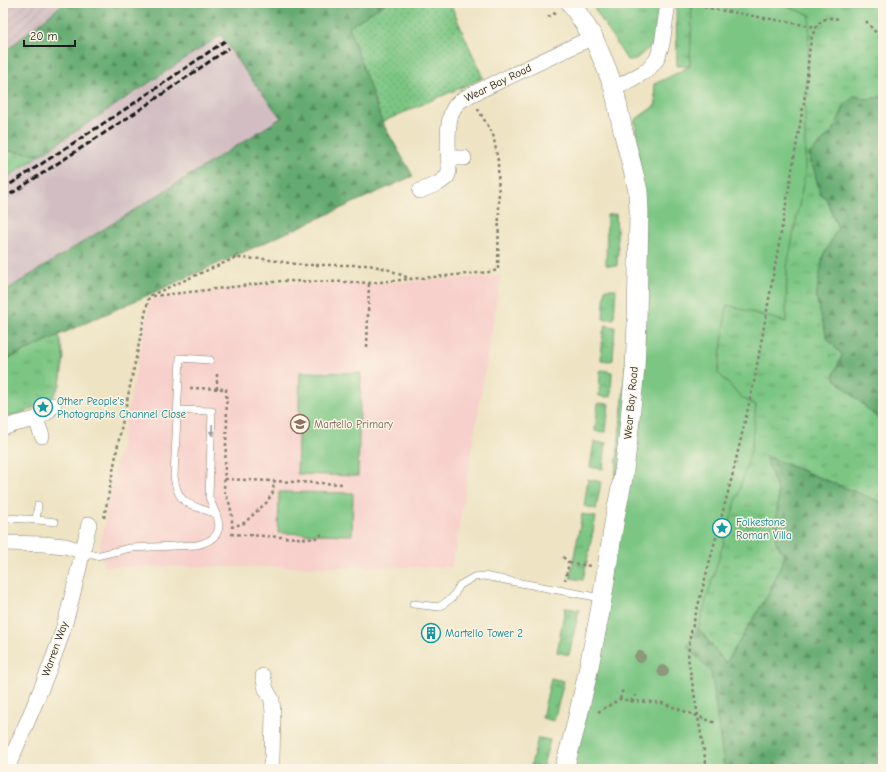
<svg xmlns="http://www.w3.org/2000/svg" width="886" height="772" font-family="'Comic Neue',sans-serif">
<defs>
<pattern id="industrial-furrows" width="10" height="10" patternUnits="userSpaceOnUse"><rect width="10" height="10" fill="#d2bec2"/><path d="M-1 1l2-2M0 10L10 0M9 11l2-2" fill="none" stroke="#b4a3a6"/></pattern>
<pattern id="grass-tufts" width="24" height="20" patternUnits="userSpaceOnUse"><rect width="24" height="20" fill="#7cc683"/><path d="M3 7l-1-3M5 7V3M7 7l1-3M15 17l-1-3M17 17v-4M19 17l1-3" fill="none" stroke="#65a06a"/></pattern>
<pattern id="forest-firs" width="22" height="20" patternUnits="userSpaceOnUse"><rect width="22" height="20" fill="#65ab71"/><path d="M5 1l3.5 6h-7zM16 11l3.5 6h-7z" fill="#528a5c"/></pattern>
<pattern id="garden-dots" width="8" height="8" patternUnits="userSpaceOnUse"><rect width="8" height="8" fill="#7cc683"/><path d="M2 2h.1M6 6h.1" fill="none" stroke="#65a06a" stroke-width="1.8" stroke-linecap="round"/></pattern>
</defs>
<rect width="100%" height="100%" fill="#fcf5e5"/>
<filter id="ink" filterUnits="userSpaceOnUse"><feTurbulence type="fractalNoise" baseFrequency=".025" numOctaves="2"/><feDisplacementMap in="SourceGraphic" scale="8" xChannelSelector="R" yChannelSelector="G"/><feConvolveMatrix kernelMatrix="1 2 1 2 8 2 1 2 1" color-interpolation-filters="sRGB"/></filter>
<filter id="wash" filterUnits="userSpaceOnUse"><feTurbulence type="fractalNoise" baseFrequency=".012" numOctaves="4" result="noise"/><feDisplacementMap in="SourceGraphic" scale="16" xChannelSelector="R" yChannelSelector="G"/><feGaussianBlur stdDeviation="0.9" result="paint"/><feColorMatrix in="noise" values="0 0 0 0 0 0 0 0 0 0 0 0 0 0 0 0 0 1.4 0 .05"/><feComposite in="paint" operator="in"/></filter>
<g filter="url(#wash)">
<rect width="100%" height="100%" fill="#eee4c4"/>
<!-- built -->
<path fill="#f7d0cb" d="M501 276 452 567H104L99 548 151 299 280 283 369 284Z"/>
<!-- industrial -->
<path fill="url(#industrial-furrows)" d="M3 3H63L45 19 3 53Z"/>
<!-- railway -->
<path fill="#d2bec2" d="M63 3H386L349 27 382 122 413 176 59 335 3 361V53L45 19Z"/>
<!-- grass -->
<g fill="url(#grass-tufts)" stroke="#4c7150">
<path d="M591 3H666L658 40 635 60H627Z"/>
<path d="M676 3H883V97L865 99 845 105 833 131 810 153V163L814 169 820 194 826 198 838 228 823 256 827 338 842 355 833 377 883 423V503L766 456 778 492 776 542 785 556 769 593 726 664 711 672 724 769 597 669 642 202 635 120 656 105 654 84 691 104 690 66H677Z"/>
<path d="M3 150 40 155 3 180Z"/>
<path d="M616 214 618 251 617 266 606 265 607 215Z"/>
<path d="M605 289H616L614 319H603Z"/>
<path d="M606 325 615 327 613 360 610 361 601 360 603 332Z"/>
<path d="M59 335 64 357 60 385 53 397 30 410 15 415 3 416V361Z"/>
<path d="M602 370 612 372 611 396 606 397 599 396 600 371Z"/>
<path d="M598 403 609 404 606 432 595 431Z"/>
<path d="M594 442 606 443 603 469 590 467Z"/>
<path d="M588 479 601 482 596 509 584 506Z"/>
<path d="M582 514 596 517 583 580 570 578Z"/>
<path d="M565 608 579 610 569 655 557 652Z"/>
<path d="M551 678 564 681 554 721 542 718Z"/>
<path d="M538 738 550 740 542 769H530Z"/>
</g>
<!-- forest -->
<g fill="url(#forest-firs)" stroke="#406446">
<path d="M63 3H386L349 27 382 122 413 176 59 335 3 361V292L281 118 239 63 221 35 40 155 3 150V53L45 19Z"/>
<path d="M854 96 865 99 883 97V423L833 377 842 355 827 338 816 297 823 256 838 228 826 198 820 194 814 169 810 163V153L833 131 845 105Z"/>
<path d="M765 456 883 503V769H724L711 672 687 646 698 628 726 663 769 593 785 556 776 542 778 492Z"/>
</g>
<!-- park -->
<g fill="#7cc683" stroke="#4c7150">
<path d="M692 3H778L810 15 805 108V174L787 267 786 322 727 305 718 373 741 397 756 405 751 451 698 628 687 646 711 672 724 769H571L597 669 642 202 635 120 656 105 654 84 667 78 690 66Z"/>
<path d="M300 372 361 373 358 476 297 474Z"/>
<path d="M279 492 353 493 352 535 278 533Z"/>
</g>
<!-- garden -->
<path fill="url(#garden-dots)" stroke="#4c7150" d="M386 3H450L483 78 382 122 349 27Z"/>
</g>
<g filter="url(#ink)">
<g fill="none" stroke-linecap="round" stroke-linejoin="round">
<!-- service casing -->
<g stroke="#858070" stroke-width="8">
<g id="service">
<path d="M178 410 212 411 209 497 216 514"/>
<path d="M3 519C20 517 38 520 55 522"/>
<path d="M36 520 38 505"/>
<path d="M82 551 96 556 130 548 197 545C214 541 224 532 216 514 192 504 178 508 174 476L180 358 210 360"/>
<path d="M413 604 439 607 452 598 460 585 474 577 484 576 601 598"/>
</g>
</g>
<!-- minor casing -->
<g stroke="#858070" stroke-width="16">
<g id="minor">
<path d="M614 89 648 70 657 59 662 44 668 3"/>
<path d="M449 158H464"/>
<path d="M420 191 439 183 447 177 449 171C449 155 444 116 457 104 460 100 466 98 470 95L593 37"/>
<path d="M36 419 42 436"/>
<path d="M3 428 15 424 36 419 46 413 54 405"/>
<path d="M3 543 43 544 65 546 82 551"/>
<path d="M263 676 266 689 272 700 273 713 272 759 270 769"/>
<path d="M7 769C25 725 46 682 61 636 73 599 80 562 89 524"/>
</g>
</g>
<!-- tertiary casing -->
<g stroke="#858070" stroke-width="20">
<path id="tertiary" d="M564 769 575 729 586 681 600 612 615 517 623 478 628 439 635 368 637 323 639 211 638 191 635 178 623 131 614 89 606 67 593 37 571 3"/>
</g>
<!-- path -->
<g stroke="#858070" stroke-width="2.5" stroke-dasharray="3 3" stroke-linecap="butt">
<path d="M701 3 702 7 816 27"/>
<path d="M548 17 557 12"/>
<path d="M866 21 883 41"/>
<path d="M153 296 199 291 282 281 353 282 369 283 410 279"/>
<path d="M367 347 369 283"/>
<path d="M190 388 226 389 227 422 224 490 230 505 232 516V526"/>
<path d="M217 389V373"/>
<path d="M225 479 344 484"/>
<path d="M104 518 120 434 149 296 235 258 264 259 302 265H369L387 269 411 279 489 272 498 270 499 204 498 161 493 134 477 108"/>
<path d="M232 528V527L244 523 267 502 273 492 274 481"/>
<path d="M231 534 314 539 322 534"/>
<path d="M563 557 569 563 565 580"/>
<path d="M569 563 591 566"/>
<path d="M620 699 623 689"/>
<path d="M631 701 653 702 662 703 716 723"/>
<path d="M598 712 620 699 631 701 637 694"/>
<path d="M707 769 688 658 690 636 732 477 754 382 784 216 806 90 809 52 812 36 816 27 822 20 830 18 840 19"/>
</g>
<!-- service -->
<use href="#service" stroke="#fff" stroke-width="7"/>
<!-- minor -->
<use href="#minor" stroke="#fff" stroke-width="15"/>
<!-- tertiary -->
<use href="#tertiary" stroke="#fff" stroke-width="19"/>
<!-- rail -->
<g stroke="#1c1c1c" stroke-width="3" stroke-dasharray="6 3" stroke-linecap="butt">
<path d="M3 189 130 106 225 41"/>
<path d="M3 199 135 113 229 48"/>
</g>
</g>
<!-- trees -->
<g fill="#8d977b">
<circle cx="640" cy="657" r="6"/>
<circle cx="663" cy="671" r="6"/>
</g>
<!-- one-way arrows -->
<defs><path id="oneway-solid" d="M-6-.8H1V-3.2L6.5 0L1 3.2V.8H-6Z"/></defs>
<use fill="#999" href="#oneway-solid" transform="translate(212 430) rotate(93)"/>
</g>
<!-- icons -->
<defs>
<g id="sight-ring" transform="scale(1)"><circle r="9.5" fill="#fcf5e5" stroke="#0f9aa8" stroke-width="1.5"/><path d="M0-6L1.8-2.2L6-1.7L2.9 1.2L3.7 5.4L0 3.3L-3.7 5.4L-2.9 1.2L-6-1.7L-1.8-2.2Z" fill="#0f9aa8"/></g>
<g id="school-ring" transform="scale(1)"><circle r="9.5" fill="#fcf5e5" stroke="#8d6e63" stroke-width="1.5"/><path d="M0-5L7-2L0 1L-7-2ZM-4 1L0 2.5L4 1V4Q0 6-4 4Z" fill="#8d6e63"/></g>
<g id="building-ring" transform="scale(1)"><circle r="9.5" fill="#fcf5e5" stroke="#0f9aa8" stroke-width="1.5"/><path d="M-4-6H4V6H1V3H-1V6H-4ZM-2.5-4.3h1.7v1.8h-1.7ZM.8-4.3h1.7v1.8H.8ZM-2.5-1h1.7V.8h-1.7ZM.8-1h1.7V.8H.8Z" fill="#0f9aa8"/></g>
</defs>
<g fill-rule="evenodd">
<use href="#sight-ring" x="43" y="407"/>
<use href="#school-ring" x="300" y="424"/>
<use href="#sight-ring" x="722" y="528"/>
<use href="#building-ring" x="431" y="633"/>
</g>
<g text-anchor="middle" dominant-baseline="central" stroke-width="3" stroke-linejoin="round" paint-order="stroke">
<!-- street labels -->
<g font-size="11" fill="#1c1c1c" stroke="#fcf5e5">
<text transform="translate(498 83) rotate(-26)">Wear Bay Road</text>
<text transform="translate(631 403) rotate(-85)">Wear Bay Road</text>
<text transform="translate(55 649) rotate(-70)">Warren Way</text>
</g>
<!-- culture labels -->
<g font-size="11" fill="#0d838f" stroke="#fcf5e5" text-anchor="start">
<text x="57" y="401">Other People's<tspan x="57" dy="13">Photographs Channel Close</tspan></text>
<text x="736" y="522">Folkestone<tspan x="736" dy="13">Roman Villa</tspan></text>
<text x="445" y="633">Martello Tower 2</text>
</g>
<!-- education labels -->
<g font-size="11" fill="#785e54" stroke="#fcf5e5" text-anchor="start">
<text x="314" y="424">Martello Primary</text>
</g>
</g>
<!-- margin -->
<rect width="886" height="772" fill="none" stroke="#fcf5e5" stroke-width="16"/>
<!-- scale -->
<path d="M24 40v6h51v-6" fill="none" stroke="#1c1c1c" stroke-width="2"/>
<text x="30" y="40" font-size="12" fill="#1c1c1c" stroke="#fcf5e5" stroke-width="3" paint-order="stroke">20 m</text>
</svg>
